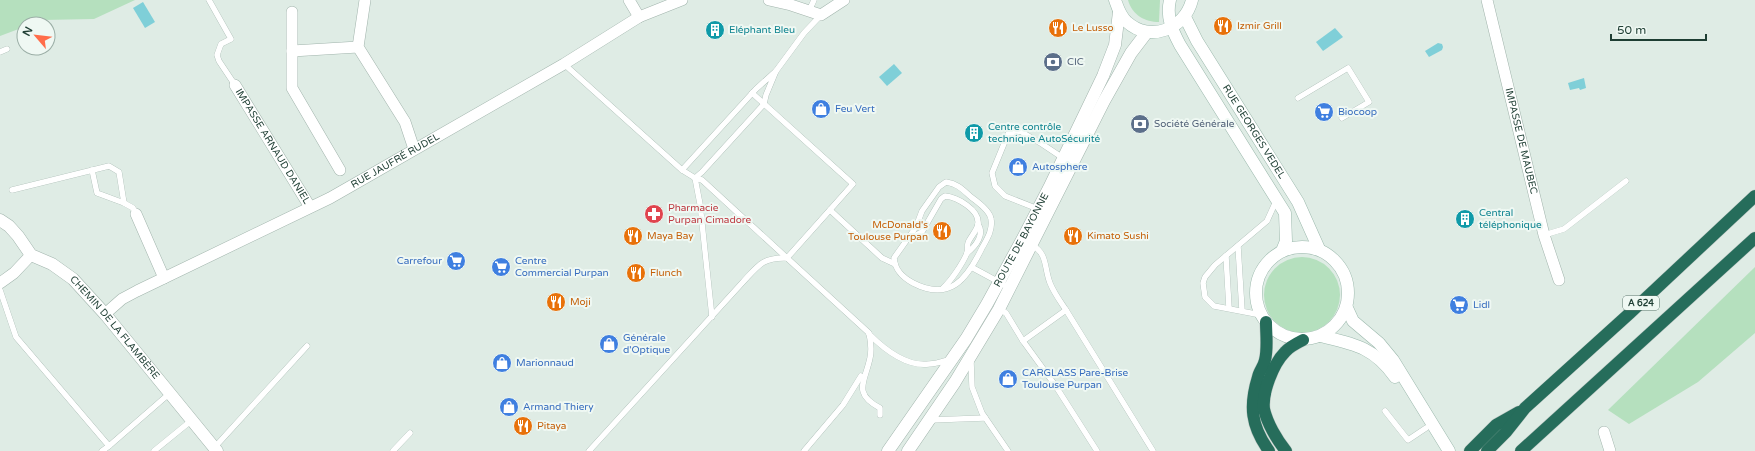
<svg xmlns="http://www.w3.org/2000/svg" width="1755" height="451" font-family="'Varela Round',sans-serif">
<rect width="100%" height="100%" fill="#dfece5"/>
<!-- green -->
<g fill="#b5e0be">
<path d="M0 0H135L94 19 43 20 32 24H24V27L0 36Z"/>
<path d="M1128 0H1160L1159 22C1145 22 1132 15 1128 0Z"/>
<circle cx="1302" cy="295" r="38"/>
<path d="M1755 267V333L1698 382 1629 424 1608 410Z"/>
</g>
<!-- water -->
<g fill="#7fcfd8">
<path d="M143 2 155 22 145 28 133 8Z"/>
<path d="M1335 28 1343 37 1323 51 1316 42Z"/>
<path d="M1438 43 1442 44 1443 47 1442 50 1429 57 1425 51Z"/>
<path d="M894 64 902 73 887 86 879 77Z"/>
<path d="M1584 78 1586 88 1580 90 1579 88 1570 90 1568 83Z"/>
</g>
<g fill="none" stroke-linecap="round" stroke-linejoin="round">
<!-- service casing -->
<g stroke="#a1b4ac" stroke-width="6">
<g id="service">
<path d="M209 0 231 39 221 44 217 55 219 61 235 85"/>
<path d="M809 11 814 0"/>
<path d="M0 52 7 49"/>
<path d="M564 64 682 170 695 178 702 180 787 258 853 184 752 93"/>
<path d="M776 71 804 33 821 15"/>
<path d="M1298 98 1348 68 1369 102 1342 118"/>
<path d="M92 170 97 193 124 203"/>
<path d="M682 170 756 89 776 71 766 95 764 104 702 172 695 178"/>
<path d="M695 178 700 204 712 317"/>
<path d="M946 182C958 184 962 189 971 197 978 202 990 211 991 219 993 230 987 239 982 248 967 279 950 302 913 283 902 277 895 270 894 258L916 227 922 211 939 187Z"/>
<path d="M12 190 109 166 119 172 124 203 133 208 136 214"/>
<path d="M1038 209 1005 196 995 186 992 173 1008 134 1020 131 1042 144 1063 158"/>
<path d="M830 210 882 258 895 264"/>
<path d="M1544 235 1564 229 1626 181"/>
<path d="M909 239 922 232 941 199 945 196C957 197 980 210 978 224 977 231 970 237 968 243 967 246 968 250 967 253 963 263 951 281 943 288"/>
<path d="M1032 245C1048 254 1044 268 1050 283 1054 293 1060 301 1066 310"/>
<path d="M1238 246 1242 310"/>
<path d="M967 253C976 246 985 234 978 224"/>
<path d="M1226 256 1229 308"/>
<path d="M973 268 1010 288"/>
<path d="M0 290 16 337 109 446 170 393"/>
<path d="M999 309 1006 313 1023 341 1066 310 1153 451"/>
<path d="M1261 315 1214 306 1205 297 1203 283 1205 277 1215 265 1267 221 1276 201"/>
<path d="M869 334C884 349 907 367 929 364 936 364 944 361 951 359"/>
<path d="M1023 341 1055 385 1097 451"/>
<path d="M971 361 972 387 982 413 1008 451"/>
<path d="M1385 411 1408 440 1426 428"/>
<path d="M930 420 985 418"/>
<path d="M214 448 307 346"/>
<path d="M102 451 109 446"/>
<path d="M154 451 192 420"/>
<path d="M393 451 410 433"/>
<path d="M589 451 742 283C758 266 762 257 787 258L869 333C871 342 872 349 870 358 865 382 852 393 880 408V415"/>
<path d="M804 451 843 405 861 376"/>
</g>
</g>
<!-- minor casing -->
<g stroke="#a1b4ac" stroke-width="12">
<g id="minor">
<path d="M365 0 358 47 405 122 414 149"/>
<path d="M629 0 639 17"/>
<path d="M769 0 791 5 821 15 844 0"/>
<path id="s1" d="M1487 0 1544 235 1559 280"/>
<path d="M292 12V51"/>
<path id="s2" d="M235 85 310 207"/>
<path d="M340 170 292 88V51L358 47"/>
<path d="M136 214 164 278"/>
<path d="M0 283 14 273 31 255"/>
<path id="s3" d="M105 314 122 299 137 291 330 198 358 182 564 64 639 17 682 0"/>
<path d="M1604 432 1610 451"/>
</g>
</g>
<!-- tertiary casing -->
<g stroke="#a1b4ac" stroke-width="13">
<g id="tertiary">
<path id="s4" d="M0 220 9 226 18 236 31 255 52 264 73 279 105 314 217 451"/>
<path id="s5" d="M888 451 966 339 987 304 1023 238 1049 188 1103 76 1115 45 1119 12"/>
<path d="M908 451 955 382 999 309 1104 101 1131 53 1147 32"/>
</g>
</g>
<!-- secondary casing -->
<g stroke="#9cb9ad" stroke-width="13">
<g id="secondary">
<path d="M1115 0C1118 8 1120 16 1127 22 1150 43 1185 29 1192 0"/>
<path d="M1170 0C1166 17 1172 30 1180 45L1285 213 1286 241 1282 251"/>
<path id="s6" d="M1185 17 1197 41 1298 202 1319 249"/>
<circle cx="1302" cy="293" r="46"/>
<path d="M1347 308 1353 321 1379 343 1393 360 1449 451"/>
<path d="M1320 336C1354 344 1374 347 1395 377"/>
</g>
</g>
<!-- motorway casing -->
<g stroke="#c0c9c6" stroke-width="13">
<g id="motorway">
<path d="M1266 322C1266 334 1268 348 1265 360 1264 366 1259 371 1258 377 1249 406 1251 426 1269 451"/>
<path d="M1286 451C1277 440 1267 423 1264 409 1262 393 1273 364 1285 352 1289 347 1297 343 1303 340"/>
<path d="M1470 451 1496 425 1519 412"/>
<path d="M1487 451 1506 432 1525 408 1630 313 1755 196"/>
<path d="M1521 451 1755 238"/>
</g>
</g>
<!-- service -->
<use href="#service" stroke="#fff" stroke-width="5.5"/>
<!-- minor -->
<use href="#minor" stroke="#fff" stroke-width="11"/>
<!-- tertiary -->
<use href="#tertiary" stroke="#fff" stroke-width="12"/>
<!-- secondary -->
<use href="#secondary" stroke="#fff" stroke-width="12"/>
<!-- motorway -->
<use href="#motorway" stroke="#266d5b" stroke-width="12"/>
</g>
<!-- icons -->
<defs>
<g id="restaurant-disc" transform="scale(1)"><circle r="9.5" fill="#e8710a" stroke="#eff8f3"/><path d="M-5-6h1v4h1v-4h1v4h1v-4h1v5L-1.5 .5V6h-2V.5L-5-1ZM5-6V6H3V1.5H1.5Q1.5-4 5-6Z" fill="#fff"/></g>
<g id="building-disc" transform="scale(1)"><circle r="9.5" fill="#0f9aa8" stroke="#eff8f3"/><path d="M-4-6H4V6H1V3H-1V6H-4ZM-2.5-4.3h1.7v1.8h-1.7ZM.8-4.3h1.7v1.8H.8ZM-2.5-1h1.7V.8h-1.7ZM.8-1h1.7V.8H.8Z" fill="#fff"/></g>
<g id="bank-disc" transform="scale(1)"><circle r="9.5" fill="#5c6f8a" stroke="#eff8f3"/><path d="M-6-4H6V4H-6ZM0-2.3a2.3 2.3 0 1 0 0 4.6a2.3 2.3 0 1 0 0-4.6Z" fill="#fff"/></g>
<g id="shop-disc" transform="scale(1)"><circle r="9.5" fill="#3f7fe0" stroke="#eff8f3"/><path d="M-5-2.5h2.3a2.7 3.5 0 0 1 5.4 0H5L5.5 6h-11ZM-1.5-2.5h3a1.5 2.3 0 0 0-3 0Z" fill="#fff"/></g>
<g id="supermarket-disc" transform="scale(1)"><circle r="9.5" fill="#3f7fe0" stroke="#eff8f3"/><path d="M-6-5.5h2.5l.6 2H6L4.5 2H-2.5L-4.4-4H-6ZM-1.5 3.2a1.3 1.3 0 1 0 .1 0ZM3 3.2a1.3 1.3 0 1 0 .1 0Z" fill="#fff"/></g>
<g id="pharmacy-disc" transform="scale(1)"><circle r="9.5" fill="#e0444e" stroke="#eff8f3"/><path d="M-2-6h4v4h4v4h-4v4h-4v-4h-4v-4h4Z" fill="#fff"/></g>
</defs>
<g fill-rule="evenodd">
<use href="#restaurant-disc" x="1223" y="26"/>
<use href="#restaurant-disc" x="1058" y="28"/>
<use href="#building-disc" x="715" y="30"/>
<use href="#bank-disc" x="1053" y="62"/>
<use href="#shop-disc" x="821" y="109"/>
<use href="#supermarket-disc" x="1324" y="112"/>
<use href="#bank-disc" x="1140" y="124"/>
<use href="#building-disc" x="974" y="133"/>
<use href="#shop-disc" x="1018" y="167"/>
<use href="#pharmacy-disc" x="654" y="214"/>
<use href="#building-disc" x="1465" y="219"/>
<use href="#restaurant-disc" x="942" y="231"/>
<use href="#restaurant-disc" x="633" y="236"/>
<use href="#restaurant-disc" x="1073" y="236"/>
<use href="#supermarket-disc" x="456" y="261"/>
<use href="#supermarket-disc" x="501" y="267"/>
<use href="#restaurant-disc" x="636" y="273"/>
<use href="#restaurant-disc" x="556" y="302"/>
<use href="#supermarket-disc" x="1459" y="305"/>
<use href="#shop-disc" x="609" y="344"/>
<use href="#shop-disc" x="502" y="363"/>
<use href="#shop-disc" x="1008" y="379"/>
<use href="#shop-disc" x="509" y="407"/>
<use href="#restaurant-disc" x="523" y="426"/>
</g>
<g text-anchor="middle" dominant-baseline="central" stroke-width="4" stroke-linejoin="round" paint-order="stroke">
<!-- shield labels -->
<rect fill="#eff8f3" stroke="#5d766d" stroke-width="1" x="1623" y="296" width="36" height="14" rx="3"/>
<g font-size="9" font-weight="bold" fill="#1e3e33">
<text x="1641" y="303">A 624</text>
</g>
<!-- food labels -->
<g font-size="10" fill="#c56008" stroke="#eff8f3" text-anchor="start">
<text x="1237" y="26">Izmir Grill</text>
<text x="1072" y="28">Le Lusso</text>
<text x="928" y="225" text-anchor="end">McDonald's<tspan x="928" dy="12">Toulouse Purpan</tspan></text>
<text x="647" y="236">Maya Bay</text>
<text x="1087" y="236">Kimato Sushi</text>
<text x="650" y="273">Flunch</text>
<text x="570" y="302">Moji</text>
<text x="537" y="426">Pitaya</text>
</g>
<!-- culture labels -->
<g font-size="10" fill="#0d838f" stroke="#eff8f3" text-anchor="start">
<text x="729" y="30">Eléphant Bleu</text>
<text x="988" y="127">Centre contrôle<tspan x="988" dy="12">technique AutoSécurité</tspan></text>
<text x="1479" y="213">Central<tspan x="1479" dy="12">téléphonique</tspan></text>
</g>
<!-- service labels -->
<g font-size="10" fill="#4e5e75" stroke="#eff8f3" text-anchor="start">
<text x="1067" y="62">CIC</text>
<text x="1154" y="124">Société Générale</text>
</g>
<!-- shop labels -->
<g font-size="10" fill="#366cbe" stroke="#eff8f3" text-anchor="start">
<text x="835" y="109">Feu Vert</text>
<text x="1338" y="112">Biocoop</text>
<text x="1032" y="167">Autosphere</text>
<text x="442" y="261" text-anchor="end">Carrefour</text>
<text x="515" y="261">Centre<tspan x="515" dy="12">Commercial Purpan</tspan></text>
<text x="1473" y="305">Lidl</text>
<text x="623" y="338">Générale<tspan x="623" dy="12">d'Optique</tspan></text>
<text x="516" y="363">Marionnaud</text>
<text x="1022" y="373">CARGLASS Pare-Brise<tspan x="1022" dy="12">Toulouse Purpan</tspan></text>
<text x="523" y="407">Armand Thiery</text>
</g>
<!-- street labels -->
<g font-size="10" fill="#1e3e33" stroke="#eff8f3">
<text stroke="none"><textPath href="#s6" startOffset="134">RUE GEORGES VEDEL</textPath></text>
<text stroke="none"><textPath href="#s1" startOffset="145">IMPASSE DE MAUBEC</textPath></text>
<text stroke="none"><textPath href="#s2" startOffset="72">IMPASSE ARNAUD DANIEL</textPath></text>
<text stroke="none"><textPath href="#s3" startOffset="329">RUE JAUFRÉ RUDEL</textPath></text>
<text stroke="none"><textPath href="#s5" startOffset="250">ROUTE DE BAYONNE</textPath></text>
<text stroke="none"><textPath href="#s4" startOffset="160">CHEMIN DE LA FLAMBÈRE</textPath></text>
</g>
<!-- health labels -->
<g font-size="10" fill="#be3a42" stroke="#eff8f3" text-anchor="start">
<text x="668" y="208">Pharmacie<tspan x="668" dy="12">Purpan Cimadore</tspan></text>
</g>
</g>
<!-- north arrow -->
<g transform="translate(36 36) rotate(298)"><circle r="19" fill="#eff8f3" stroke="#9baea6"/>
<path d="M0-3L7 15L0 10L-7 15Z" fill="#ff6d4a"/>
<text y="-6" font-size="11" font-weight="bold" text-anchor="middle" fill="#1e3e33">N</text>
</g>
<!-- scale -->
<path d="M1611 34v6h95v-6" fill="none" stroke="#1e3e33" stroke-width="2"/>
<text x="1617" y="34" font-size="12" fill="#1e3e33" stroke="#eff8f3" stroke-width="3" paint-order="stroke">50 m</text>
</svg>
